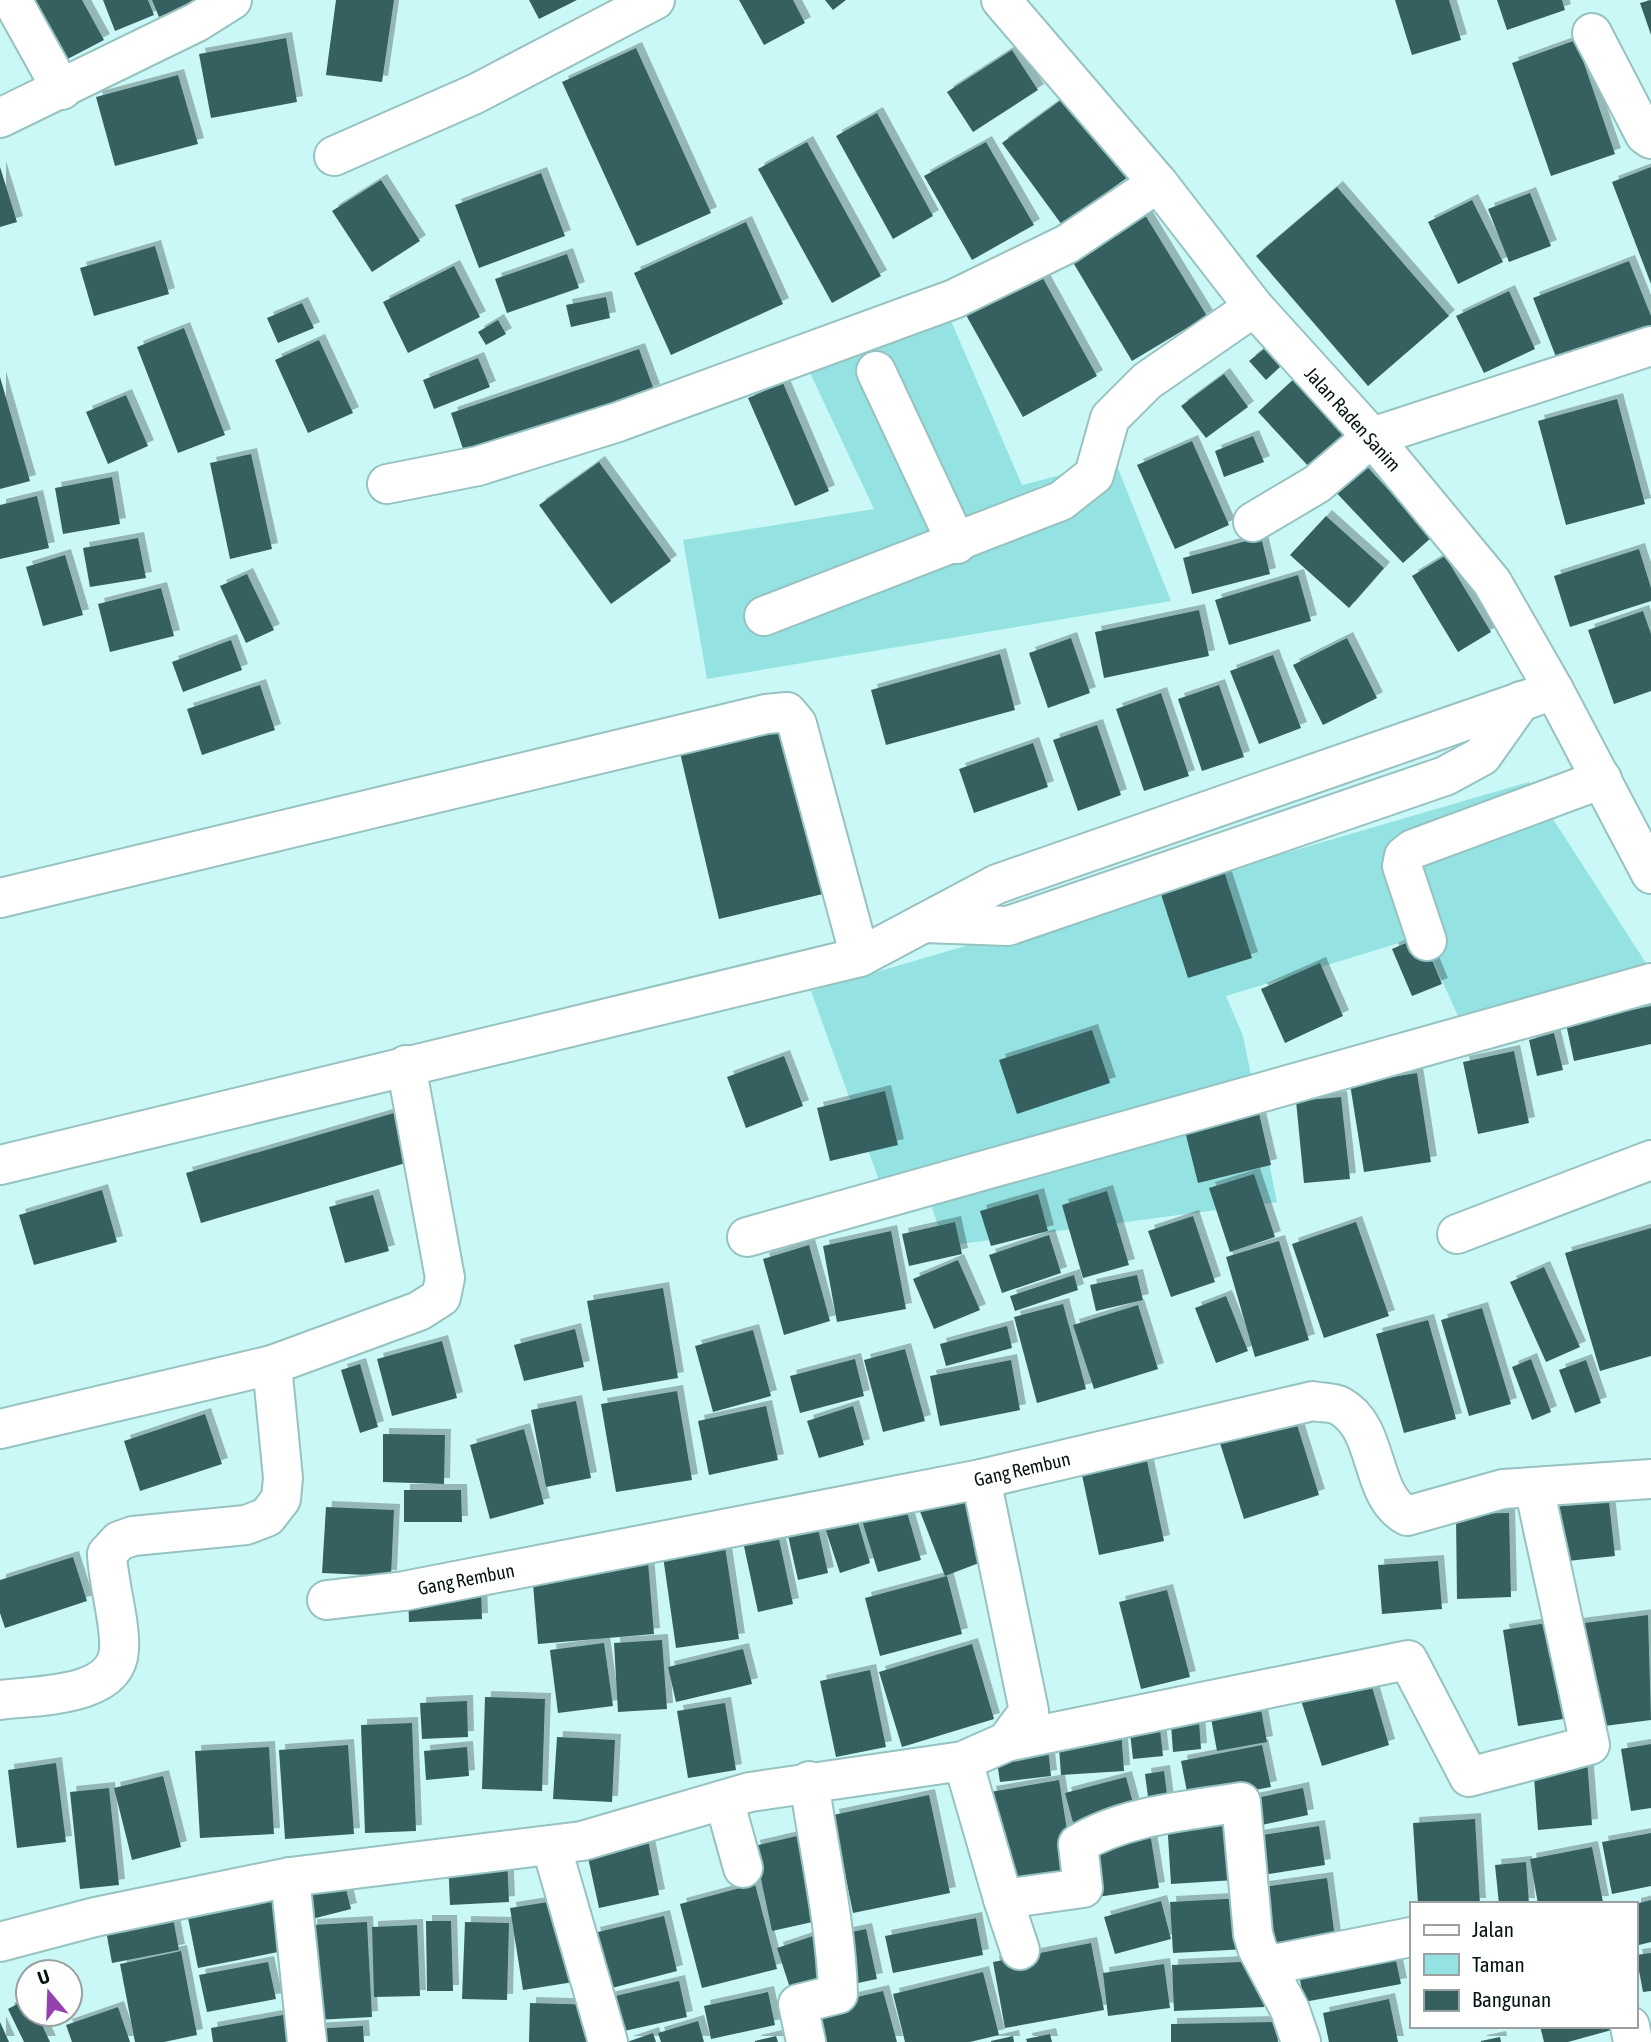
<svg xmlns="http://www.w3.org/2000/svg" width="1651" height="2042" font-family="'Asap Condensed',sans-serif">
<defs>
<filter id="shadow"><feDropShadow dx="6" dy="-6" stdDeviation="0" flood-color="#0004"/></filter>
</defs>
<rect width="100%" height="100%" fill="#caf8f7"/>
<!-- green -->
<g fill="#94e3e2">
<path d="M945 307 1022 485 1115 461 1171 601 707 679 683 540 874 509 804 360Z"/>
<path d="M1529 782 1646 963 1458 1016 1422 936 1226 996 1243 1036 1277 1202 945 1246 924 1184 885 1197 811 991Z"/>
</g>
<!-- building -->
<g fill="#36605f" filter="url(#shadow)">
<path d="M25 0H82L104 40 60 63Z"/>
<path d="M103 0H148L154 15 115 31Z"/>
<path d="M152 0H201L159 17Z"/>
<path d="M336 0H394L382 82 326 75Z"/>
<path d="M529 0H577L539 19Z"/>
<path d="M739 0H793L805 23 764 45Z"/>
<path d="M825 0H846L833 10Z"/>
<path d="M1395 0H1449L1461 40 1412 55Z"/>
<path d="M1497 0H1562L1565 10 1507 30Z"/>
<path d="M1651 0V35L1640 3Z"/>
<path d="M286 38 297 102 211 118 199 54Z"/>
<path d="M1576 40 1615 154 1551 176 1512 63Z"/>
<path d="M636 48 711 213 637 246 562 82Z"/>
<path d="M1012 50 1038 90 973 132 947 92Z"/>
<path d="M178 75 198 144 115 166 96 97Z"/>
<path d="M1068 95 1128 177 1062 225 1002 143Z"/>
<path d="M877 113 933 216 893 239 836 136Z"/>
<path d="M807 142 881 276 832 303 758 169Z"/>
<path d="M986 142 1034 225 972 260 924 176Z"/>
<path d="M0 167 17 222 0 227Z"/>
<path d="M1651 167V284L1612 182Z"/>
<path d="M541 173 565 236 479 268 455 205Z"/>
<path d="M381 180 420 241 372 272 332 211Z"/>
<path d="M1337 187 1449 316 1368 386 1256 256Z"/>
<path d="M1530 193 1551 246 1509 262 1488 209Z"/>
<path d="M1472 200 1503 262 1458 284 1428 222Z"/>
<path d="M1142 210 1207 316 1132 361 1068 254Z"/>
<path d="M746 222 783 304 671 355 634 273Z"/>
<path d="M155 246 169 294 94 316 80 268Z"/>
<path d="M567 254 579 288 507 313 495 279Z"/>
<path d="M1629 261 1651 316V326L1558 362 1533 298Z"/>
<path d="M454 266 480 317 408 353 383 302Z"/>
<path d="M1040 273 1097 376 1023 417 966 315Z"/>
<path d="M1509 291 1535 349 1484 373 1456 316Z"/>
<path d="M606 297 610 318 571 327 566 305Z"/>
<path d="M302 303 314 328 278 343 267 318Z"/>
<path d="M498 320 506 334 486 345 478 332Z"/>
<path d="M184 328 225 435 178 453 137 347Z"/>
<path d="M319 340 353 413 308 433 275 360Z"/>
<path d="M639 349 654 390 465 455 451 413Z"/>
<path d="M1264 349 1280 367 1266 380 1249 361Z"/>
<path d="M478 358 490 387 434 409 423 380Z"/>
<path d="M1224 374 1248 407 1206 438 1181 406Z"/>
<path d="M0 377 30 481 0 489Z"/>
<path d="M1294 379 1347 437 1311 469 1258 412Z"/>
<path d="M783 383 829 491 795 506 748 398Z"/>
<path d="M126 395 148 446 108 464 86 412Z"/>
<path d="M1617 399 1645 504 1566 525 1538 421Z"/>
<path d="M1253 436 1264 462 1224 477 1215 451Z"/>
<path d="M1192 441 1229 525 1175 549 1137 465Z"/>
<path d="M251 454 272 549 230 559 210 463Z"/>
<path d="M1359 458 1432 537 1403 563 1329 485Z"/>
<path d="M599 462 671 561 611 604 539 505Z"/>
<path d="M112 477 120 524 63 534 55 488Z"/>
<path d="M37 496 49 548 0 559V505Z"/>
<path d="M1326 516 1384 568 1349 608 1290 555Z"/>
<path d="M1261 537 1270 574 1192 594 1183 558Z"/>
<path d="M138 538 146 578 90 587 83 548Z"/>
<path d="M1639 549 1651 588V601L1570 627 1554 576Z"/>
<path d="M65 555 83 615 43 626 26 567Z"/>
<path d="M1445 556 1491 632 1458 652 1412 576Z"/>
<path d="M247 574 274 630 246 643 220 586Z"/>
<path d="M1298 575 1311 621 1229 645 1215 600Z"/>
<path d="M161 588 174 636 110 652 98 604Z"/>
<path d="M1199 610 1209 656 1104 678 1095 632Z"/>
<path d="M1643 611 1651 634V691L1614 704 1588 630Z"/>
<path d="M1071 638 1090 693 1048 708 1029 653Z"/>
<path d="M1347 638 1377 698 1323 725 1293 665Z"/>
<path d="M231 640 242 670 183 692 172 662Z"/>
<path d="M1000 654 1015 710 886 745 871 690Z"/>
<path d="M1273 655 1301 728 1259 744 1230 671Z"/>
<path d="M260 685 275 730 202 755 187 709Z"/>
<path d="M1219 685 1244 757 1202 771 1178 699Z"/>
<path d="M1161 693 1189 776 1144 791 1116 709Z"/>
<path d="M785 715 827 893 719 919 677 740Z"/>
<path d="M1097 725 1121 795 1078 811 1053 740Z"/>
<path d="M1033 743 1048 787 974 813 959 769Z"/>
<path d="M1223 868 1252 958 1188 978 1159 888Z"/>
<path d="M1422 936 1442 984 1412 996 1392 949Z"/>
<path d="M1320 963 1343 1016 1285 1043 1261 989Z"/>
<path d="M1651 1006V1044L1574 1061 1566 1024Z"/>
<path d="M1092 1030 1110 1083 1017 1114 999 1060Z"/>
<path d="M1554 1033 1563 1070 1537 1076 1529 1040Z"/>
<path d="M1514 1051 1529 1123 1478 1134 1463 1062Z"/>
<path d="M784 1056 803 1106 746 1128 727 1077Z"/>
<path d="M1417 1073 1431 1162 1364 1172 1350 1084Z"/>
<path d="M885 1091 898 1145 830 1161 817 1108Z"/>
<path d="M1341 1097 1350 1179 1304 1183 1296 1101Z"/>
<path d="M1257 1105 1271 1165 1198 1183 1183 1123Z"/>
<path d="M394 1113 409 1162 201 1223 186 1173Z"/>
<path d="M1254 1174 1275 1237 1230 1252 1209 1188Z"/>
<path d="M102 1190 117 1242 34 1265 19 1215Z"/>
<path d="M1107 1191 1129 1265 1083 1278 1062 1205Z"/>
<path d="M1038 1194 1048 1231 991 1246 980 1211Z"/>
<path d="M373 1195 389 1251 345 1263 329 1207Z"/>
<path d="M1193 1216 1215 1282 1171 1297 1148 1231Z"/>
<path d="M955 1222 962 1254 909 1266 902 1234Z"/>
<path d="M1356 1222 1389 1316 1324 1338 1292 1244Z"/>
<path d="M1651 1228V1356L1600 1371 1565 1253Z"/>
<path d="M891 1231 906 1309 837 1322 823 1246Z"/>
<path d="M1049 1235 1061 1273 1002 1293 989 1255Z"/>
<path d="M1279 1241 1309 1340 1255 1357 1226 1257Z"/>
<path d="M809 1245 830 1321 784 1335 763 1259Z"/>
<path d="M958 1260 980 1310 934 1329 913 1279Z"/>
<path d="M1544 1267 1580 1347 1546 1362 1510 1282Z"/>
<path d="M1074 1275 1078 1290 1015 1311 1010 1296Z"/>
<path d="M1137 1275 1143 1300 1096 1311 1090 1285Z"/>
<path d="M663 1288 678 1378 603 1391 587 1301Z"/>
<path d="M1226 1296 1248 1351 1216 1363 1195 1308Z"/>
<path d="M1063 1304 1086 1389 1037 1403 1014 1317Z"/>
<path d="M1138 1305 1158 1369 1094 1389 1073 1325Z"/>
<path d="M1482 1308 1511 1404 1469 1416 1441 1320Z"/>
<path d="M1428 1320 1456 1419 1404 1433 1376 1334Z"/>
<path d="M1007 1326 1012 1348 946 1366 940 1344Z"/>
<path d="M575 1329 584 1367 524 1381 514 1345Z"/>
<path d="M753 1330 771 1396 713 1412 695 1346Z"/>
<path d="M442 1341 457 1398 392 1416 377 1359Z"/>
<path d="M905 1349 925 1421 883 1432 864 1360Z"/>
<path d="M855 1359 864 1396 800 1413 790 1376Z"/>
<path d="M1531 1359 1551 1412 1532 1420 1512 1367Z"/>
<path d="M1011 1360 1020 1410 940 1426 930 1376Z"/>
<path d="M1586 1360 1601 1403 1575 1413 1559 1370Z"/>
<path d="M360 1364 378 1427 360 1433 341 1370Z"/>
<path d="M677 1391 692 1480 616 1492 601 1404Z"/>
<path d="M576 1401 591 1478 546 1487 531 1410Z"/>
<path d="M766 1406 778 1460 709 1475 698 1421Z"/>
<path d="M853 1406 864 1445 819 1458 807 1421Z"/>
<path d="M205 1414 222 1464 140 1491 124 1441Z"/>
<path d="M1294 1415 1319 1495 1244 1519 1219 1440Z"/>
<path d="M524 1429 544 1504 490 1519 470 1445Z"/>
<path d="M383 1434 445 1435 444 1484 383 1482Z"/>
<path d="M1147 1461 1164 1541 1099 1555 1082 1475Z"/>
<path d="M962 1483 992 1558 945 1576 916 1501Z"/>
<path d="M404 1490H461L462 1522H404Z"/>
<path d="M904 1502 921 1560 878 1572 860 1514Z"/>
<path d="M1609 1502 1615 1556 1558 1562 1552 1507Z"/>
<path d="M326 1507 394 1510 391 1576 322 1573Z"/>
<path d="M855 1512 870 1563 840 1573 823 1522Z"/>
<path d="M1509 1513 1511 1597 1457 1599 1456 1514Z"/>
<path d="M815 1515 828 1573 798 1580 785 1522Z"/>
<path d="M776 1525 793 1604 758 1612 741 1532Z"/>
<path d="M724 1540 739 1639 676 1648 662 1549Z"/>
<path d="M73 1557 87 1601 5 1628 0 1613V1580Z"/>
<path d="M1438 1561 1442 1609 1382 1614 1378 1565Z"/>
<path d="M648 1562 654 1634 538 1644 532 1572Z"/>
<path d="M947 1576 962 1634 880 1656 865 1598Z"/>
<path d="M1167 1590 1190 1677 1141 1689 1119 1602Z"/>
<path d="M481 1591 482 1619 409 1622 408 1593Z"/>
<path d="M1648 1615 1651 1720 1589 1728 1576 1624Z"/>
<path d="M1560 1621 1576 1717 1518 1726 1503 1630Z"/>
<path d="M662 1640 667 1709 618 1712 614 1643Z"/>
<path d="M604 1643 613 1706 558 1713 550 1650Z"/>
<path d="M972 1644 994 1719 902 1747 879 1672Z"/>
<path d="M743 1649 752 1684 676 1702 668 1667Z"/>
<path d="M870 1670 886 1747 836 1757 820 1681Z"/>
<path d="M1368 1673 1389 1745 1322 1766 1299 1694Z"/>
<path d="M1258 1693 1267 1742 1217 1751 1208 1702Z"/>
<path d="M485 1697 545 1699 542 1791 482 1789Z"/>
<path d="M467 1701 468 1737 422 1739 420 1703Z"/>
<path d="M725 1703 736 1770 688 1778 677 1711Z"/>
<path d="M1198 1708 1201 1749 1173 1752 1170 1710Z"/>
<path d="M1159 1721 1163 1756 1133 1759 1129 1724Z"/>
<path d="M412 1723 416 1831 365 1833 361 1725Z"/>
<path d="M1121 1730 1124 1771 1061 1775 1058 1734Z"/>
<path d="M557 1737 615 1740 612 1802 553 1799Z"/>
<path d="M1651 1744V1808L1631 1811 1621 1749Z"/>
<path d="M348 1745 354 1834 285 1839 279 1750Z"/>
<path d="M1262 1745 1271 1787 1189 1802 1181 1761Z"/>
<path d="M269 1747 274 1834 200 1838 195 1751Z"/>
<path d="M467 1747 469 1776 426 1780 424 1751Z"/>
<path d="M1048 1748 1051 1776 1000 1782 996 1755Z"/>
<path d="M1587 1759 1592 1825 1538 1830 1533 1764Z"/>
<path d="M56 1763 66 1842 17 1848 8 1770Z"/>
<path d="M1164 1771 1168 1802 1149 1804 1145 1774Z"/>
<path d="M163 1776 181 1847 132 1860 114 1788Z"/>
<path d="M1126 1777 1136 1814 1075 1830 1065 1793Z"/>
<path d="M1059 1780 1075 1880 1006 1891 990 1792Z"/>
<path d="M109 1788 119 1885 80 1889 70 1792Z"/>
<path d="M1303 1788 1308 1815 1253 1827 1247 1800Z"/>
<path d="M929 1795 950 1893 853 1913 833 1815Z"/>
<path d="M1232 1816 1235 1880 1171 1884 1167 1820Z"/>
<path d="M1475 1819 1480 1904H1418L1413 1823Z"/>
<path d="M1319 1826 1325 1865 1257 1876 1251 1837Z"/>
<path d="M1150 1833 1159 1888 1097 1897 1088 1842Z"/>
<path d="M1651 1833V1886L1612 1894 1602 1842Z"/>
<path d="M797 1836 817 1921 772 1931 754 1846Z"/>
<path d="M648 1840 659 1895 599 1908 587 1853Z"/>
<path d="M1592 1847 1603 1902 1538 1904 1530 1859Z"/>
<path d="M507 1856 509 1902 450 1905 448 1858Z"/>
<path d="M1526 1862 1529 1904H1499L1495 1865Z"/>
<path d="M342 1873 351 1909 308 1920 298 1884Z"/>
<path d="M1327 1878 1335 1938 1271 1946 1263 1887Z"/>
<path d="M755 1884 777 1969 702 1988 680 1904Z"/>
<path d="M271 1886 283 1951 198 1968 185 1903Z"/>
<path d="M1244 1898 1247 1949 1173 1953 1170 1902Z"/>
<path d="M567 1899 580 1981 523 1990 510 1908Z"/>
<path d="M1651 1900V1942L1635 1946V1904Z"/>
<path d="M1161 1901 1171 1939 1115 1954 1104 1917Z"/>
<path d="M171 1907 179 1950 112 1963 104 1920Z"/>
<path d="M664 1916 677 1971 608 1989 594 1933Z"/>
<path d="M976 1918 983 1955 893 1973 885 1936Z"/>
<path d="M426 1921H451L453 1991H427Z"/>
<path d="M367 1922 372 2017 316 2020 311 1925Z"/>
<path d="M465 1922 509 1923 507 2000 462 1999Z"/>
<path d="M417 1925 420 1996 374 1997 372 1927Z"/>
<path d="M866 1929 877 1979 858 1983 847 1933Z"/>
<path d="M813 1936 826 1976 790 1988 777 1948Z"/>
<path d="M1091 1943 1104 2010 1005 2028 993 1962Z"/>
<path d="M181 1951 197 2035 164 2042H135L120 1964Z"/>
<path d="M1394 1951 1401 1984 1304 2002 1298 1969Z"/>
<path d="M1651 1953V1991L1643 1992 1636 1955Z"/>
<path d="M1263 1961 1264 2007 1174 2011 1172 1965Z"/>
<path d="M268 1962 276 1999 207 2012 199 1975Z"/>
<path d="M1164 1964 1170 2008 1108 2016 1103 1973Z"/>
<path d="M983 1972 999 2035 970 2042H905L893 1994Z"/>
<path d="M679 1981 687 2017 615 2033 607 1998Z"/>
<path d="M883 1991 897 2042H813L805 2009Z"/>
<path d="M768 1992 775 2025 711 2039 704 2006Z"/>
<path d="M28 1998V2014H37L50 2042H24L8 2009Z"/>
<path d="M1389 1999 1398 2042H1329L1323 2013Z"/>
<path d="M530 2003 598 2005 596 2042H529Z"/>
<path d="M118 2007 130 2042H72L66 2025Z"/>
<path d="M288 2014 293 2042H213L211 2028Z"/>
<path d="M698 2021 704 2042H661L658 2033Z"/>
<path d="M0 2022 9 2042H0Z"/>
<path d="M1277 2022 1278 2042H1171V2024Z"/>
<path d="M363 2026 364 2042H312V2029Z"/>
<path d="M1540 2026H1619V2028L1568 2042H1544Z"/>
<path d="M653 2033 656 2042H627Z"/>
<path d="M1050 2034 1052 2042H1027L1026 2039Z"/>
<path d="M776 2036 778 2042H755V2041Z"/>
<path d="M1013 2036 1014 2042H991V2041Z"/>
<path d="M1500 2037 1501 2042H1481V2041Z"/>
</g>
<g fill="none" stroke-linecap="round" stroke-linejoin="round">
<!-- minor casing -->
<g stroke="#96c2c1" stroke-width="42">
<g id="minor">
<path d="M12 0 62 90"/>
<path d="M1001 0 1158 183 1254 307 1372 437 1492 582 1554 690 1651 874"/>
<path d="M1592 33 1645 135 1651 139"/>
<path d="M0 118 197 22 232 0"/>
<path d="M334 156 475 94 655 0"/>
<path d="M876 371 957 544"/>
<path d="M387 484 478 466 618 422 954 299 1067 244 1158 183"/>
<path d="M1253 522 1317 484 1372 437 1651 346"/>
<path d="M764 616 1061 501 1094 475 1110 418 1147 381 1254 307"/>
<path d="M0 898 766 714 787 712 797 724 860 957"/>
<path d="M924 923 1008 926 1445 776 1482 756 1521 701"/>
<path d="M1427 941 1402 866 1404 856 1413 849 1602 779"/>
<path d="M0 1165 860 957 997 884 1554 690"/>
<path d="M1457 1234 1651 1160"/>
<path d="M747 1237 1651 983"/>
<path d="M0 1429 272 1365 419 1311 441 1297 445 1278 406 1065"/>
<path d="M981 1479 1029 1711 1006 1742"/>
<path d="M327 1600 404 1591 981 1479 1313 1401C1321 1403 1333 1402 1340 1406 1381 1429 1368 1494 1407 1516L1503 1489 1651 1479"/>
<path d="M0 1700C36 1695 116 1698 119 1650 121 1623 108 1583 107 1554L119 1541 133 1536 246 1525 267 1517 281 1499 283 1478 272 1365"/>
<path d="M963 1761 1003 1899 1083 1888 1078 1844C1126 1815 1187 1811 1241 1802L1253 1934 1257 1948 1290 2010 1301 2042"/>
<path d="M724 1800 743 1868"/>
<path d="M551 1845 608 2042"/>
<path d="M290 1877 307 2042"/>
<path d="M1003 1899 1020 1950"/>
<path d="M0 1942 95 1917 290 1877 582 1841 750 1792 963 1761 1006 1742 1408 1660 1469 1777 1590 1745 1534 1487"/>
<path d="M1269 1965 1411 1937"/>
<path d="M1630 2026 1633 2042"/>
<path d="M806 2042 798 2004 838 1994C836 1923 819 1852 809 1781"/>
</g>
</g>
<!-- minor -->
<use href="#minor" stroke="#fff" stroke-width="38"/>
</g>
<g text-anchor="middle" dominant-baseline="central" stroke-width="7" stroke-linejoin="round" paint-order="stroke">
<!-- street labels -->
<g font-size="19" fill="#041414" stroke="#fff">
<text transform="translate(1353 419) rotate(48)">Jalan Raden Sanim</text>
<text transform="translate(1022 1469) rotate(-13)">Gang Rembun</text>
<text transform="translate(466 1579) rotate(-11)">Gang Rembun</text>
</g>
</g>
<!-- legend -->
<rect x="1410" y="1902" width="228" height="126" fill="#ffffff" stroke="#9ba1a1" stroke-width="2"/>
<rect x="1424" y="1925" width="35" height="10" fill="#ffffff" stroke="#9ba1a1" stroke-width="2"/>
<text x="1472" y="1937" font-size="21" fill="#041414">Jalan</text>
<rect x="1424" y="1954" width="35" height="21" fill="#94e3e2" stroke="#9ba1a1" stroke-width="2"/>
<text x="1472" y="1972" font-size="21" fill="#041414">Taman</text>
<rect x="1424" y="1990" width="35" height="21" fill="#36605f" stroke="#9ba1a1" stroke-width="2"/>
<text x="1472" y="2007" font-size="21" fill="#041414">Bangunan</text>
<!-- north arrow -->
<g transform="translate(49 1993) rotate(341)"><circle r="33" fill="#ffffff" stroke="#9ba1a1" stroke-width="2"/>
<path d="M0-5L12 26L0 18L-12 26Z" fill="#9542b0"/>
<text y="-10" font-size="19" font-weight="bold" text-anchor="middle" fill="#041414">U</text>
</g>
</svg>
